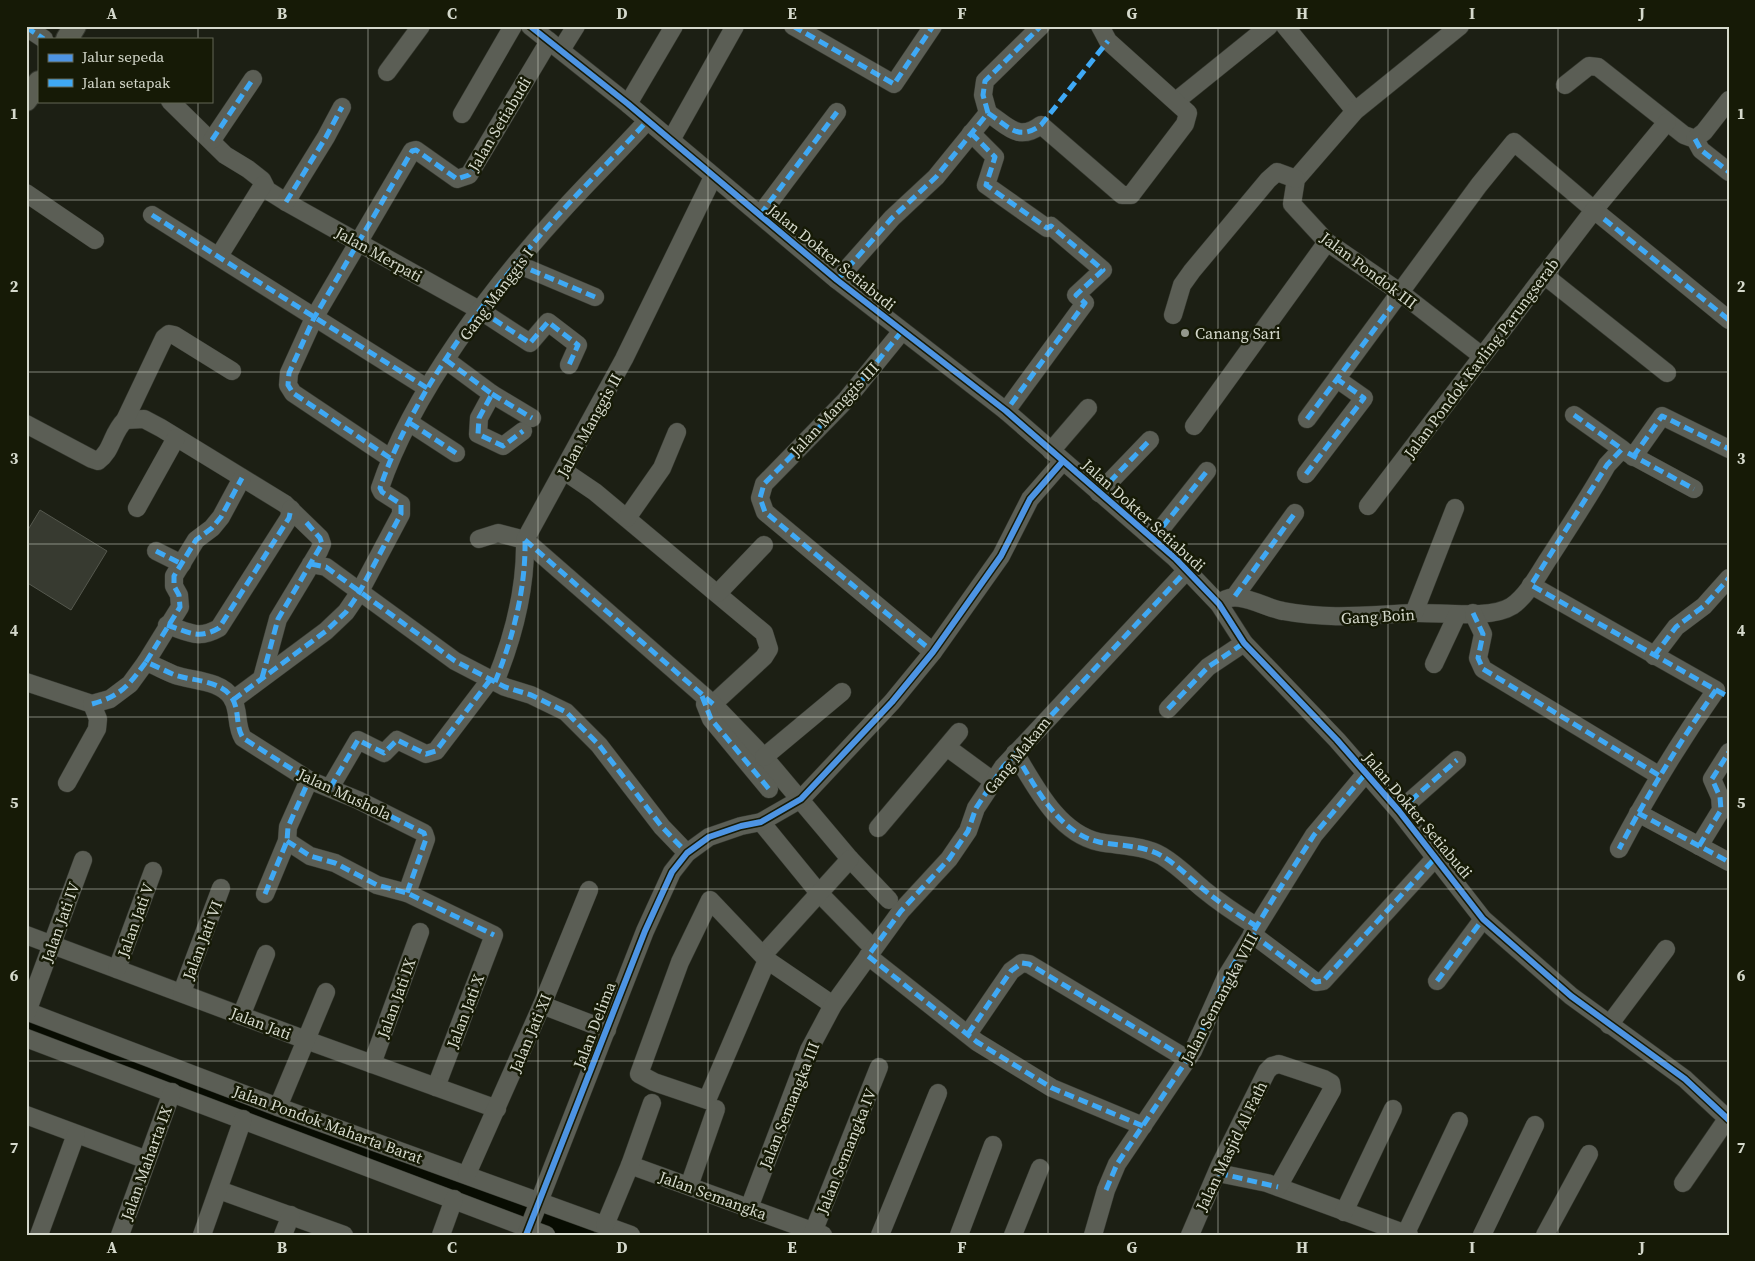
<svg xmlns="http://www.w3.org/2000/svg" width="1755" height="1261" font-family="'Source Serif 4',serif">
<rect width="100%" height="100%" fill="#1c1f14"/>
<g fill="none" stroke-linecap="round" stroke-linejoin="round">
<!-- river -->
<path stroke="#080c02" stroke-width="30" d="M26 1027 579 1235"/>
</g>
<!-- building -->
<path fill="#373a30" stroke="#55584e" d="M40 510 107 551 71 610 26 582V533Z"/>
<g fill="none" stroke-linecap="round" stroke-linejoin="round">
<!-- minor casing -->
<g stroke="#35382f" stroke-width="19">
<g id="minor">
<path d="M530 26 628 104 837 280 1006 411 1175 558 1219 604 1244 643 1337 740 1399 811 1483 919 1571 996 1685 1079 1729 1120"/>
<path d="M793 26 894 84 933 26"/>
<path d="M1285 26 1355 111"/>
<path d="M1460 26 1355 111 1296 179 1292 204 1327 242 1401 293 1482 356"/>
<path d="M26 27 44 39"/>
<path d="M561 50 576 26"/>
<path d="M387 72 421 26"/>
<path d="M1565 85 1589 66 1598 67 1684 135 1695 139 1701 150 1729 172"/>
<path d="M170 101 225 155 248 169 262 180 267 190 286 202 481 311 530 343 548 322 578 345 569 365"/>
<path d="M1176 101 1269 26"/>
<path d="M628 104 674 26"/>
<path d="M988 113C1008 126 1018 142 1041 125L1122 195H1131L1185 124 1188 113 1108 41 1100 26"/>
<path d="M988 113 983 95 985 81 1041 26"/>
<path d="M462 114 513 26"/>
<path d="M971 133 995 157 986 185 1047 228 1051 226 1103 270 1076 295 1085 303 1006 411"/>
<path d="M1695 139 1704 132 1729 100"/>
<path d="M212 140 253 79"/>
<path d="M671 140 735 26"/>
<path d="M26 193 95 240"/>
<path d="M286 202 326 137 342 107"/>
<path d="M152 215 427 388"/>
<path d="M760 215 837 112"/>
<path d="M219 256 263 185"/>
<path d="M517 264 595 297"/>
<path d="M1544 275 1667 373"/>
<path d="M837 280 892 218 936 177 988 113"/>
<path d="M1173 315 1182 285 1192 271 1268 180 1277 172 1296 179"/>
<path d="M902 331 846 400 764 484 760 498 765 512 933 652"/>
<path d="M446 360 492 394 479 418 478 434 503 446 523 431"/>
<path d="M492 394 532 418"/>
<path d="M1307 419 1479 185 1514 142 1594 210 1667 122"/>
<path d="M125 420 144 419 161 428 285 504 320 538 322 544 319 551 278 619 262 678"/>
<path d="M410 423 456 453"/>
<path d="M26 424 92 459 98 461C113 450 111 434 125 420L164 338 169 334 174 335 232 371"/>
<path d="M1194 426 1327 242"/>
<path d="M1051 451 1088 408"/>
<path d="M1624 451 1694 489"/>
<path d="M1633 457 1662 416 1729 449"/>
<path d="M390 458 293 393 288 385 289 373 314 318 412 151 416 150 457 179 469 175 549 41"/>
<path d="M564 471 595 492 764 633 769 649 764 657 713 704"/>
<path d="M1306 474 1364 398 1337 379"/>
<path d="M1099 493 1150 440"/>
<path d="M1368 506 1594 210 1729 320"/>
<path d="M137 508 176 438"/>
<path d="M627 518 662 468 677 432"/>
<path d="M479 539 498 533 525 540 713 704 764 757 850 859 889 900"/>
<path d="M1153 539 1207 471"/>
<path d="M156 551 182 564"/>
<path d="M311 564 326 567 455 661 505 687 531 695 566 712 599 745 662 827 687 853"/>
<path d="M1531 585 1716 690C1680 741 1648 794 1619 849"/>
<path d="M718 593 764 545"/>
<path d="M1235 596 1295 513"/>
<path d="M1219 604C1234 587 1264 608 1283 611 1331 620 1366 615 1414 613 1440 612 1490 620 1512 606 1528 595 1539 573 1549 558 1569 527 1589 497 1607 465L1622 449 1574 415"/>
<path d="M1414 613 1455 508"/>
<path d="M1473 613 1483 634 1478 658 1483 669 1660 776"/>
<path d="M167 625C189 632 198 640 219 628L289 518 291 509"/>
<path d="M1654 656 1676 627 1704 606 1729 578"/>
<path d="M146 662 180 607 179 595 174 586V576L196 540 212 528 221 517 242 478"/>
<path d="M1434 664 1457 615"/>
<path d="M26 682 92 704 110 699 130 684 146 662C156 666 165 671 175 675 192 681 221 680 232 698 240 711 235 725 243 738L309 780 358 800 424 833 426 839 407 893"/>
<path d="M495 682C513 638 526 588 525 540L624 359 713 177"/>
<path d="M233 700 326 631 346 612 359 593 401 514V504L382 492 380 488C412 393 493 286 561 212 589 181 619 152 647 121"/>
<path d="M705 704 711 719 769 789"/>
<path d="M1168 709 1208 667 1244 643"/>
<path d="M948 748 993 781"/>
<path d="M1015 753C1035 786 1058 833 1099 842 1119 846 1143 845 1162 856 1177 865 1190 878 1203 889 1220 903 1238 915 1256 926"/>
<path d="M764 757 842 692"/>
<path d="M67 783 97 729 98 719 92 704"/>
<path d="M330 788 358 740 384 753 397 740 426 754 436 751 490 680"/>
<path d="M1399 811 1457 760"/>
<path d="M1638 813 1729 862"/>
<path d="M761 822 819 893 873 948"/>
<path d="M878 828 959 732"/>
<path d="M287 841 310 856 335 863 377 885 407 893 494 935 436 1087"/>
<path d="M1699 846 1721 810 1720 797 1712 779 1729 752"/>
<path d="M265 894 287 841 288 827 309 780"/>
<path d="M1252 934 1316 982 1323 981 1436 857"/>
<path d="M26 935 306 1040 497 1109"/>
<path d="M763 955 850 859"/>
<path d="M868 956 977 1042 1052 1088 1143 1126"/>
<path d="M767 960 707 1100 654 1082 639 1074 680 962 710 900 767 960 833 1005"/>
<path d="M117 969 153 871"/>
<path d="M1437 981 1483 919"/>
<path d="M182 992 221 888"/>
<path d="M542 1005 607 1030"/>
<path d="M26 1011 278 1107 631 1235"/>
<path d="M27 1012 83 860"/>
<path d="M241 1016 266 954"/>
<path d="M1609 1025 1666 949"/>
<path d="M968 1034 1011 971 1022 963 1029 964 1187 1059"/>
<path d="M26 1038 546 1235"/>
<path d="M372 1064 420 932"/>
<path d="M278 1107 326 992"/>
<path d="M26 1115 147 1160"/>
<path d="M630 1165 823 1235"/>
<path d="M1218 1173 1267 1183 1409 1235"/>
<path d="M467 1174 542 1005 589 890"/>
<path d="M1683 1183 1727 1119"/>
<path d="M689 1186 716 1109"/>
<path d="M219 1190 344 1235"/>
<path d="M749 1208 809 1050 833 1005 901 911 949 859 968 831 976 808 1003 767 1187 570"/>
<path d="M1344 1212 1393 1109"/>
<path d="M605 1225 630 1165 652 1103"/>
<path d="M1406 1233 1459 1121"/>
<path d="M39 1235 76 1134"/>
<path d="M120 1235 172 1092"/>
<path d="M202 1235 243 1119"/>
<path d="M283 1235 291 1215"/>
<path d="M441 1235 454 1199"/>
<path d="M526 1235 645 931 672 872 687 853 709 837 741 826 761 822 801 799 892 702 933 652 1001 556 1030 499 1063 461"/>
<path d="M812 1235 879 1067"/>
<path d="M880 1235 938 1093"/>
<path d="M959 1235 993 1145"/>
<path d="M1013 1235 1040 1168"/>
<path d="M1093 1235 1106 1190 1117 1164 1193 1051 1226 977 1314 835 1366 773"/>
<path d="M1190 1235 1220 1165 1267 1071 1272 1066 1279 1064 1324 1079 1331 1083 1332 1090 1278 1187"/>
<path d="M1482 1235 1535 1125"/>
<path d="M1545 1235 1589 1154"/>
</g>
</g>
<!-- major casing -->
<g stroke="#35382f" stroke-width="24">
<g id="major">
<path d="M67 39 75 26"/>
<path d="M26 100 39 82"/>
</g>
</g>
<!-- minor -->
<use href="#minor" stroke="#5b5e55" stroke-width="18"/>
<!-- major -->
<use href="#major" stroke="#5b5e53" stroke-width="22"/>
<!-- quiet -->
<g stroke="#3fa9f5" stroke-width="5" stroke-dasharray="10 5" stroke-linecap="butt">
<path d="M793 26 894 84 933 26"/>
<path d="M26 27 44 39"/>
<path d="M988 113C1008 126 1018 142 1041 125L1108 41"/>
<path d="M988 113 983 95 985 81 1041 26"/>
<path d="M971 133 995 157 986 185 1047 228 1051 226 1103 270 1076 295 1085 303 1006 411"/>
<path d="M1695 139 1701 150 1729 172"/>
<path d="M212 140 253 79"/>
<path d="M286 202 326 137 342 107"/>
<path d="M152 215 427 388"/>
<path d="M760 215 837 112"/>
<path d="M1604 219 1729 320"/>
<path d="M517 264 595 297"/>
<path d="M837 280 892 218 936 177 988 113"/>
<path d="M481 311 530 343 548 322 578 345 569 365"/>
<path d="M902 331 846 400 764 484 760 498 765 512 933 652"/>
<path d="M446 360 492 394 479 418 478 434 503 446 523 431"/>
<path d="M492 394 532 418"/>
<path d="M1574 415 1622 449 1607 465 1531 585 1716 690C1680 741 1648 794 1619 849"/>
<path d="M1307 419 1392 306"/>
<path d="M410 423 456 453"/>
<path d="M1628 453 1694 489"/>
<path d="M1633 457 1662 416 1729 449"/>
<path d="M390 458 293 393 288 385 289 373 314 318 412 151 416 150 457 179 469 175 483 152"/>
<path d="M1306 474 1364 398 1337 379"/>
<path d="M1099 493 1150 440"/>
<path d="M1153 539 1207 471"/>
<path d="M525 540 713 704"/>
<path d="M156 551 182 564"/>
<path d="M311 564 326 567 455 661 505 687 531 695 566 712 599 745 662 827 687 853"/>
<path d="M1235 596 1295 513"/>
<path d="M1473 613 1483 634 1478 658 1483 669 1660 776"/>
<path d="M167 625C189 632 198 640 219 628L289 518 291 509"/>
<path d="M1654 656 1676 627 1704 606 1729 578"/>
<path d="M146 662 180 607 179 595 174 586V576L196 540 212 528 221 517 242 478"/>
<path d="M262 678 278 619 322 544 320 538 306 522"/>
<path d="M495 682C513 638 526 588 525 540"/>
<path d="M1716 690 1729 697"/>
<path d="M702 696 711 719 769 789"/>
<path d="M233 700 326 631 346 612 359 593 401 514V504L382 492 380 488C412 393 493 286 561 212 589 181 619 152 647 121"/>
<path d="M92 704C121 696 129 685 146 662 156 666 165 671 175 675 192 681 221 680 232 698 240 711 235 725 243 738L309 780 358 800 424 833 426 839 407 893"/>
<path d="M1168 709 1208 667 1244 643"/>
<path d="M1015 753C1035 786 1058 833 1099 842 1119 846 1143 845 1162 856 1177 865 1190 878 1203 889 1220 903 1238 915 1256 926"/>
<path d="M330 788 358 740 384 753 397 740 426 754 436 751 490 680"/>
<path d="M1399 811 1457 760"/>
<path d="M1638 813 1729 862"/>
<path d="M287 841 310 856 335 863 377 885 407 893 494 935"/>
<path d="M1699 846 1721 810 1720 797 1712 779 1729 752"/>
<path d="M265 894 287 841 288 827 309 780"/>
<path d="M1252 934 1316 982 1323 981 1436 857"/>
<path d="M1437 981 1483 919"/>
<path d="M968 1034 1011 971 1022 963 1029 964 1187 1059"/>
<path d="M1143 1126 1052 1088 977 1042 868 956 901 911 949 859 968 831 976 808 1003 767 1187 570"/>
<path d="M1218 1173 1278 1187"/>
<path d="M1106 1190 1117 1164 1193 1051 1226 977 1273 899 1314 835 1366 773"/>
</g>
<!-- cycleway casing -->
<g stroke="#161a06" stroke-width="9">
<g id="cycleway">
<path d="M530 26 628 104 837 280 1006 411 1175 558 1219 604 1244 643 1337 740 1399 811 1483 919 1571 996 1685 1079 1729 1120"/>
<path d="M526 1235 645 931 672 872 687 853 709 837 741 826 761 822 801 799 892 702 933 652 1001 556 1030 499 1063 461"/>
</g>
</g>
<!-- cycleway -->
<use href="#cycleway" stroke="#4d94e3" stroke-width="6"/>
</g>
<!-- grid -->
<path fill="none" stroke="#d5d9cc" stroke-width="1" stroke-opacity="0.55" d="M198 26V39M368 26V1235M538 26V1235M708 26V1235M878 26V1235M1048 26V1235M1218 26V1235M1388 26V1235M1558 26V1235M198 101V1235M26 200H1729M26 372H1729M26 544H1729M26 717H1729M26 889H1729M26 1061H1729"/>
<!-- markers -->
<circle fill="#94988c" stroke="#161a06" stroke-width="2" cx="1185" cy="333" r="5"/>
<g text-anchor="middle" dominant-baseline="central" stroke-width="5" stroke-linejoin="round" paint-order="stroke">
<!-- street labels -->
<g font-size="16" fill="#d5d9cc" stroke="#161a06">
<text transform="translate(499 124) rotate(-59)">Jalan Setiabudi</text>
<text transform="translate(379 254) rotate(29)">Jalan Merpati</text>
<text transform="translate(832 257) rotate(39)">Jalan Dokter Setiabudi</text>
<text transform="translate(1369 270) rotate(37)">Jalan Pondok III</text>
<text transform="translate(496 294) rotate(-53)">Gang Manggis I</text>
<text transform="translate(1481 358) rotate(-53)">Jalan Pondok Kavling Parungserab</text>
<text transform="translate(834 409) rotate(-47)">Jalan Manggis III</text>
<text transform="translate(589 425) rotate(-61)">Jalan Manggis II</text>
<text transform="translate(1144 515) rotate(42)">Jalan Dokter Setiabudi</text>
<text transform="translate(1378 616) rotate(-3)">Gang Boin</text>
<text transform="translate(1017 755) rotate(-51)">Gang Makam</text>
<text transform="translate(345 794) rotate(25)">Jalan Mushola</text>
<text transform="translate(1418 815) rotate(50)">Jalan Dokter Setiabudi</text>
<text transform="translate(135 920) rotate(-70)">Jalan Jati V</text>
<text transform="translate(60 922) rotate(-70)">Jalan Jati IV</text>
<text transform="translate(202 940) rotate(-69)">Jalan Jati VI</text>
<text transform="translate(396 998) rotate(-70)">Jalan Jati IX</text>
<text transform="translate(1219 998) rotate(-62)">Jalan Semangka VIII</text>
<text transform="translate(465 1011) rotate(-69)">Jalan Jati X</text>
<text transform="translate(261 1023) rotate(21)">Jalan Jati</text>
<text transform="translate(594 1025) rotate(-69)">Jalan Delima</text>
<text transform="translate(530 1033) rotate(-67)">Jalan Jati XI</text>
<text transform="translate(789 1105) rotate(-68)">Jalan Semangka III</text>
<text transform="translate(328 1124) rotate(20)">Jalan Pondok Maharta Barat</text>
<text transform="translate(1231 1146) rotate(-64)">Jalan Masjid Al Fath</text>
<text transform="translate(846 1151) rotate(-68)">Jalan Semangka IV</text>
<text transform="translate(146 1163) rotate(-70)">Jalan Maharta IX</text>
<text transform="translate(713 1195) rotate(20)">Jalan Semangka</text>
</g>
<!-- poi labels -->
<g font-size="16" fill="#d5d9cc" stroke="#161a06" text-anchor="start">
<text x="1195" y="333">Canang Sari</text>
</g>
</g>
<!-- border -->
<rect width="1755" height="1261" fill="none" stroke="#161a06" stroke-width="55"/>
<!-- legend -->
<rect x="38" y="38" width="175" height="65" fill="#161a06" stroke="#626655"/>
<rect x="48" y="54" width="25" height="8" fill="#4d94e3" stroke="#626655"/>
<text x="82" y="62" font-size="15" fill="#d5d9cc">Jalur sepeda</text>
<rect x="48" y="79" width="25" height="8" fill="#3fa9f5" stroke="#626655"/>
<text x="82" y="88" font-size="15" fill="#d5d9cc">Jalan setapak</text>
<rect x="28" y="28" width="1700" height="1206" fill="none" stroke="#d5d9cc" stroke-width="2"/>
<g font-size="16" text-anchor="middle" font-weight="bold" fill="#d5d9cc">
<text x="112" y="19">A</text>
<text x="282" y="19">B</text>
<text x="452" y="19">C</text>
<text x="622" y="19">D</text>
<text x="792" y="19">E</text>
<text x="962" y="19">F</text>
<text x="1132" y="19">G</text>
<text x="1302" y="19">H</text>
<text x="1472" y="19">I</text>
<text x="1642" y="19">J</text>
<text x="14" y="119">1</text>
<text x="1741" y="119">1</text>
<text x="14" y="292">2</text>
<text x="1741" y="292">2</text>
<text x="14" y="464">3</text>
<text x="1741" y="464">3</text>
<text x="14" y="636">4</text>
<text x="1741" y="636">4</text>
<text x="14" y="808">5</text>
<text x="1741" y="808">5</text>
<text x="14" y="981">6</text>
<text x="1741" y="981">6</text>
<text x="14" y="1153">7</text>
<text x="1741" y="1153">7</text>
<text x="112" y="1253">A</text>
<text x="282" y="1253">B</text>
<text x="452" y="1253">C</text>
<text x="622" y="1253">D</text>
<text x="792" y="1253">E</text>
<text x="962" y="1253">F</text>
<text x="1132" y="1253">G</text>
<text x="1302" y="1253">H</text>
<text x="1472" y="1253">I</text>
<text x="1642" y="1253">J</text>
</g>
</svg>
